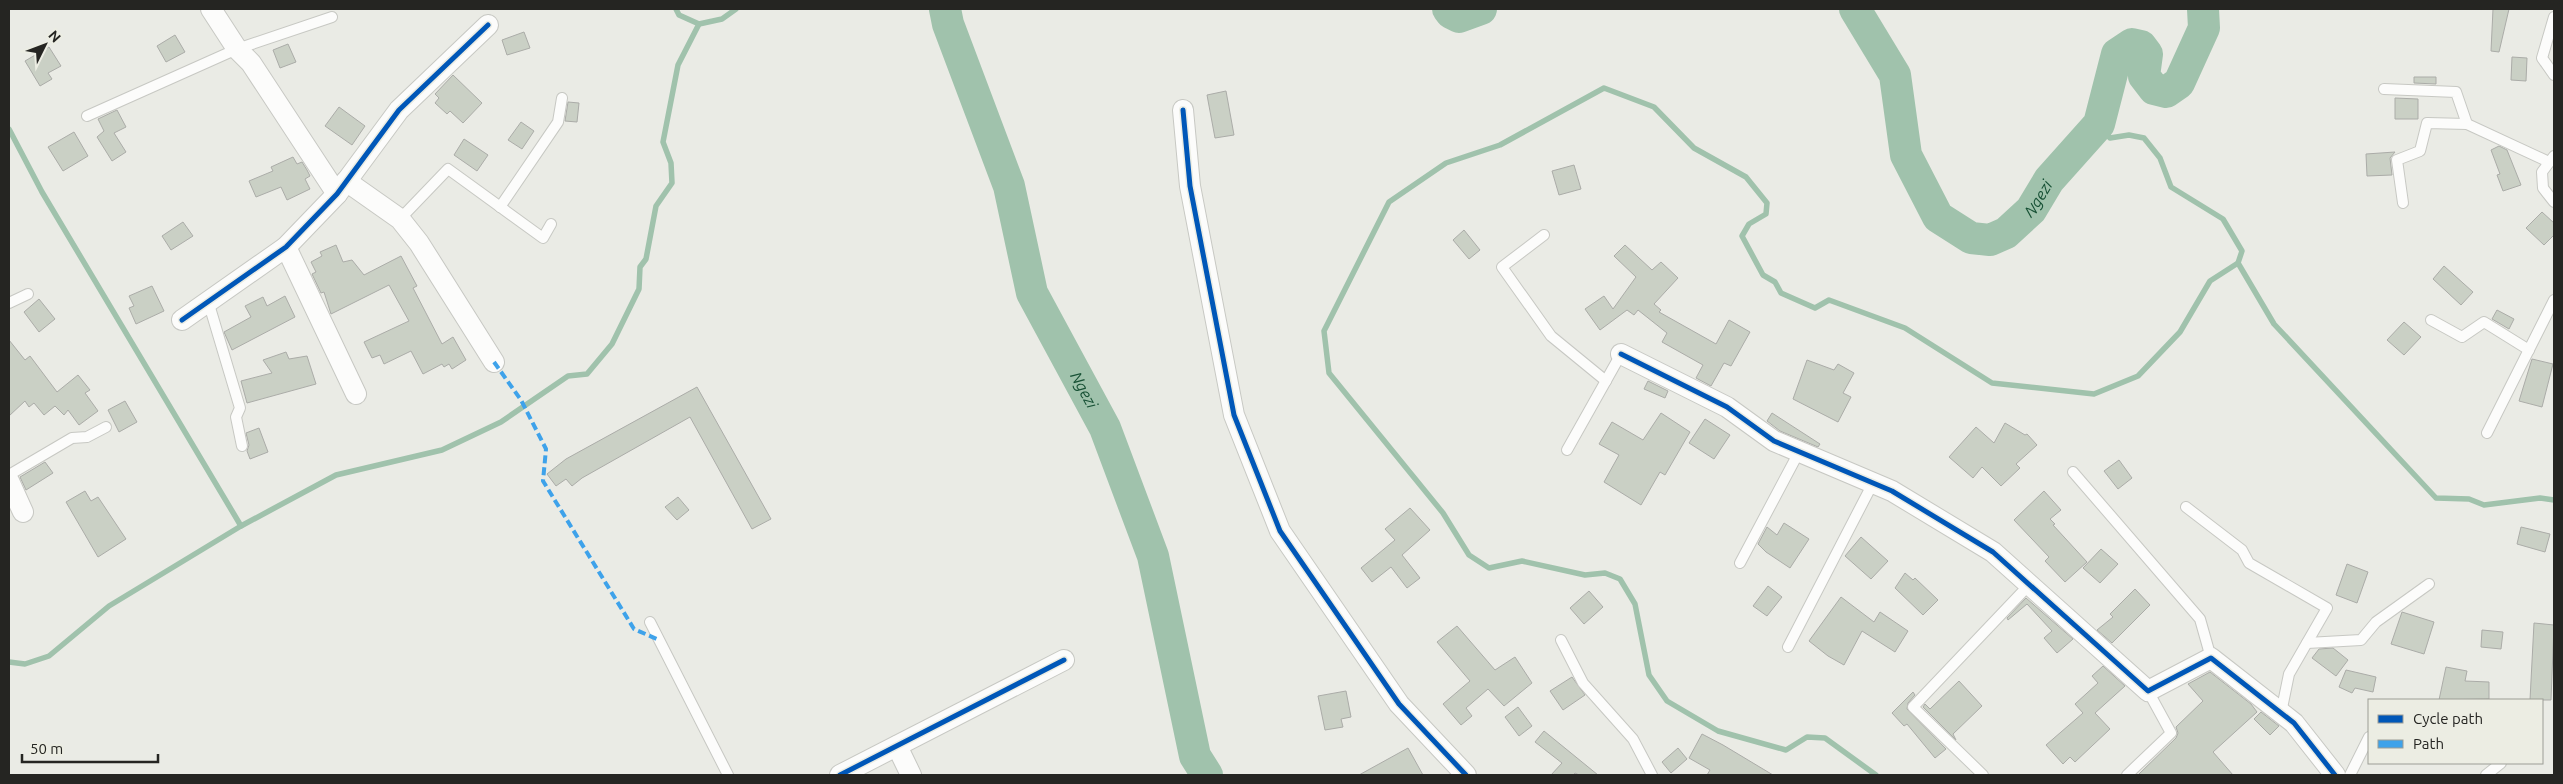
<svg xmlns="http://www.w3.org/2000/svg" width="2563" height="784" font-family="Ubuntu,sans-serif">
<rect width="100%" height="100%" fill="#eaebe5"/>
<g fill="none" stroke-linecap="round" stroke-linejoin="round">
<!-- stream -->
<g stroke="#a0c2ac" stroke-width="5.5">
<path d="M676 9 679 15 699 24"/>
<path d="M9 129 42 192 241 526"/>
<path d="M2238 263 2274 324 2436 498 2469 499 2484 505 2540 498 2554 500"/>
<path d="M9 662 25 664 49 656 109 606 241 526 336 475 442 450 501 422 568 376 587 374 612 344 639 289 640 267 646 259 656 206 672 183 671 163 663 142 678 65 699 24 722 19 736 9"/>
<path d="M1876 775 1825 738 1807 737 1786 750 1718 731 1667 701 1649 675 1635 604 1620 579 1605 573 1585 575 1522 561 1489 568 1469 555 1443 513 1329 373 1324 331 1389 202 1446 163 1500 145 1604 88 1654 107 1694 148 1746 177 1767 203 1766 214 1749 224 1742 236 1763 275 1775 282 1781 293 1815 308 1829 300 1905 328 1992 383 2094 394 2138 376 2180 332 2210 281 2238 263 2242 251 2223 219 2171 187 2160 158 2144 138 2129 135 2110 138 2099 124"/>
</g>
<!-- river -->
<g stroke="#a0c2ac" stroke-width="32">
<path id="s1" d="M945 9 948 24 1009 186 1032 293 1105 428 1153 556 1195 756 1207 775"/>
<path d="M1448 9 1451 13 1459 17 1481 9"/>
<path id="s2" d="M1855 9 1895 75 1906 155 1938 217 1971 238 1990 240 2006 233 2031 210 2049 180 2099 124 2117 54 2132 44 2141 46 2147 54 2144 76 2154 89 2166 92 2179 83 2204 28 2203 9"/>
</g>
</g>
<!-- building -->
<g fill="#cad0c5" stroke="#abaca8">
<path d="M2493 9H2509L2499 52 2491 51Z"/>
<path d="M524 32 530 48 507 55 502 40Z"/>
<path d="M175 35 185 52 166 62 157 46Z"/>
<path d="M288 44 296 62 280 68 273 50Z"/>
<path d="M49 47 61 66 48 73 52 79 40 86 25 61Z"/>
<path d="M2512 57 2527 58 2526 81 2511 80Z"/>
<path d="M453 75 482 103 463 123 450 111 447 114 435 103 439 98 435 94Z"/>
<path d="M2414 77H2436V84L2414 83Z"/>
<path d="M1226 91 1234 135 1215 138 1207 95Z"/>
<path d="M2395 98 2418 99V119H2395Z"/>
<path d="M568 102 579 103 577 122 565 121Z"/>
<path d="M339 107 365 126 352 145 325 126Z"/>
<path d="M117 110 126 127 114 133 126 152 112 161 97 137 104 131 98 119Z"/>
<path d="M521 122 534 131 522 149 508 140Z"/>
<path d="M74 132 88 156 63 171 48 147Z"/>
<path d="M464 139 488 155 477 171 454 155Z"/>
<path d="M2499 146 2507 150 2521 185 2503 191 2497 175 2500 174 2491 150Z"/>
<path d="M2395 152 2390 158 2392 175 2367 176 2366 154Z"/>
<path d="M293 157 297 164 302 162 307 170 310 176 305 179 310 189 287 200 281 187 256 197 249 181 273 171 271 167Z"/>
<path d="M1574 165 1581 189 1559 195 1552 171Z"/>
<path d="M2542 212 2554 223V235L2544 245 2526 228Z"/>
<path d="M183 222 193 236 171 250 162 236Z"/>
<path d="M1464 230 1480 250 1469 259 1453 240Z"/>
<path d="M336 245 343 262 352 260 364 275 401 256 417 286 413 288 442 344 453 337 466 360 452 369 449 364 444 367 442 364 423 374 411 351 384 364 380 355 372 358 364 342 409 321 389 285 331 314 324 292 321 293 312 274 316 272 311 262 322 256 320 252Z"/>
<path d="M1625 245 1652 270 1661 262 1678 278 1654 304 1661 310 1659 312 1716 344 1729 320 1750 332 1731 366 1724 363 1711 386 1696 378 1703 365 1662 342 1667 333 1638 310 1634 315 1627 310 1600 330 1585 309 1604 296 1613 309 1636 277 1614 256Z"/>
<path d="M2444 266 2473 292 2461 305 2433 279Z"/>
<path d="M152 286 164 311 136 324 129 308 134 306 129 296Z"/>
<path d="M285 296 295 317 232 350 224 332 251 317 245 306 263 297 267 306Z"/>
<path d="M39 299 55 319 39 332 24 312Z"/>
<path d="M2497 310 2514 319 2509 329 2492 319Z"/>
<path d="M2404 322 2421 337 2404 355 2387 340Z"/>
<path d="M9 340 25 360 30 356 57 392 78 375 90 390 85 393 98 411 79 425 68 410 64 415 55 406 44 415 34 403 29 407 25 401 9 416Z"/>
<path d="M286 352 289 359 307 356 316 384 247 403 241 381 272 373 263 360Z"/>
<path d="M2532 359 2553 364 2542 407 2519 401Z"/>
<path d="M1807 360 1834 370 1838 364 1854 373 1843 393 1851 397 1838 422 1793 399Z"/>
<path d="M1648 381 1668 391 1665 398 1644 389Z"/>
<path d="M697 387 771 519 752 529 690 417 582 478 572 486 566 479 556 486 547 474 566 459Z"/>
<path d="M125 401 137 422 119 432 108 410Z"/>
<path d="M1661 413 1690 432 1665 475 1660 472 1641 505 1604 482 1619 455 1599 444 1612 422 1643 440Z"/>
<path d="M1772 413 1820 444 1818 447 1780 431 1767 421Z"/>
<path d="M1705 419 1730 435 1714 459 1689 443Z"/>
<path d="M2005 423 2025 435 2027 434 2037 445 2016 464 2020 468 2001 486 1982 467 1973 478 1949 457 1976 427 1994 443Z"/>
<path d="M259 428 268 452 250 459 247 451 249 445 246 433Z"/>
<path d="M2119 460 2132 478 2118 489 2104 471Z"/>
<path d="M45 462 53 473 26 490 20 477Z"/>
<path d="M85 491 91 501 98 497 126 539 98 557 66 502Z"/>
<path d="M2044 491 2061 510 2050 519 2055 524 2053 525 2087 562 2065 582 2045 561 2049 557 2014 520Z"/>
<path d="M678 497 689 510 677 520 665 507Z"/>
<path d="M1410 508 1430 530 1402 555 1420 578 1407 588 1391 567 1372 582 1361 568 1395 540 1385 529Z"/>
<path d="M1784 523 1809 539 1790 568 1766 552 1758 544 1767 527 1777 535Z"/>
<path d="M2521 527 2550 534 2545 552 2517 544Z"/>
<path d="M1861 537 1888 561 1871 579 1845 556Z"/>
<path d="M2101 549 2118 564 2100 583 2083 568Z"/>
<path d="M2347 564 2368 572 2357 603 2336 595Z"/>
<path d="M1905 573 1913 580 1915 578 1938 600 1923 615 1895 588Z"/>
<path d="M1768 586 1782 597 1767 616 1753 606Z"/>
<path d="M2135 589 2150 605 2112 643 2097 630 2113 617 2110 614Z"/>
<path d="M1589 591 1603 607 1584 624 1570 608Z"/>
<path d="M1841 597 1874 622 1880 612 1908 631 1895 652 1862 631 1844 665 1828 656 1809 641Z"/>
<path d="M2026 598 2073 639 2057 653 2044 638 2052 631 2027 604 2008 620 2007 618Z"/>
<path d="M2402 612 2434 622 2424 654 2391 644Z"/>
<path d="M2534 623 2554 625 2551 700H2530Z"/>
<path d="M1457 626 1495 670 1515 657 1532 683 1504 706 1488 689 1466 708 1472 716 1461 725 1443 704 1470 681 1437 642Z"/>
<path d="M2482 630 2503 632 2501 649 2481 647Z"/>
<path d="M2333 648 2348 660 2336 676 2312 658 2319 649Z"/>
<path d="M2103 666 2125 686 2095 713 2110 729 2075 762 2070 757 2063 764 2046 745 2083 713 2075 704 2098 683 2092 676Z"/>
<path d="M2446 667 2467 671 2465 681 2489 682V699L2439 700Z"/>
<path d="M2346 670 2376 677 2373 692 2355 688 2352 693 2339 687Z"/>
<path d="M2210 672 2251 704 2257 712 2213 752 2233 775H2138L2176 738 2178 733 2176 727 2203 701 2188 684Z"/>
<path d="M1572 677 1585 695 1563 710 1550 691Z"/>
<path d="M1959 681 1982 706 1953 734 1956 740 1923 707 1925 704 1930 709Z"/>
<path d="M1346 691 1351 717 1341 719 1343 727 1325 730 1318 696Z"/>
<path d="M1913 692 1915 695 1908 703 1907 709 1946 749 1935 758 1907 724 1904 726 1892 713Z"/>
<path d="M1518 707 1532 726 1519 736 1505 717Z"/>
<path d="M2261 712 2279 726 2270 735 2254 719Z"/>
<path d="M1544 731 1598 775H1579L1575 773 1573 775H1551L1562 763 1535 742Z"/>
<path d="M1702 734 1723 745 1773 775H1707L1710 770 1689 758Z"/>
<path d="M1408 748 1423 775H1359Z"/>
<path d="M1678 748 1687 759 1671 773 1662 762Z"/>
</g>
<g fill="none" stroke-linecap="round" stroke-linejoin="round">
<!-- lane casing -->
<g stroke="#c7c8c3" stroke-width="12">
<g id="lane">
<path d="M2554 17 2542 58 2554 75"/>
<path d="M2384 89 2456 92 2467 124 2549 162"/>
<path d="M87 116 237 49 332 17"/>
<path d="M2554 156 2542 172 2543 188 2554 202"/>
<path d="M2403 203 2397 160 2420 151 2427 123 2467 124"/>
<path d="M500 207 558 122 562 98"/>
<path d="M400 219 448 169 543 238 551 224"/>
<path d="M1544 235 1502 267 1551 336 1606 381"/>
<path d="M208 301 240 408 236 417 242 446"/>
<path d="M9 303 28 294"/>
<path d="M2431 320 2462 337 2484 322 2529 350"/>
<path d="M2487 433 2554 300"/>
<path d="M1567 450 1621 354"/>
<path d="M2073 472 2200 619 2211 658"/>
<path d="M9 475 72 438 87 437 106 427"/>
<path d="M2186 507 2242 550 2249 563 2327 608 2289 674 2281 713"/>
<path d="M1740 563 1799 452"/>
<path d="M650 622 728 775"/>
<path d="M1561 640 1583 683 1633 739 1652 775"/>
<path d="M2307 643 2361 640 2376 622 2429 584"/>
<path d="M1788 647 1873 483"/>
<path d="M1983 775 1913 707 2029 585"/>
<path d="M2127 775 2171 733 2148 691"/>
<path d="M2350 775 2369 737"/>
<path d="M2486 775 2501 763"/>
</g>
</g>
<!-- street casing -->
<g stroke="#c7c8c3" stroke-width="22">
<g id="street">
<path d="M211 9 237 49 251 63 337 194"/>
<path d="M1183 110 1190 186 1234 415 1280 531 1399 704 1466 775"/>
<path d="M346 181 400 219 419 243 494 362"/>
<path d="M286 247 356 394"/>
<path d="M182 320 286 247 337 194 399 110 488 25"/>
<path d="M1621 354 1727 407 1774 441 1892 491 1993 552 2148 691 2211 658 2294 723 2335 775"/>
<path d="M9 481 23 512"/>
<path d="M897 746 911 775"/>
<path d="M840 775 1064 660"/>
</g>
</g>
<!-- lane -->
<use href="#lane" stroke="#fcfcfb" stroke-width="10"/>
<!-- street -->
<use href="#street" stroke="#fcfcfb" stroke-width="20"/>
<!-- quiet -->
<path stroke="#3ea2ea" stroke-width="4" stroke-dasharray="8 4" stroke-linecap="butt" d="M494 362 521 400 546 449 543 481 634 629 659 640"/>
<!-- cycleway casing -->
<g stroke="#ecede3" stroke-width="8">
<g id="cycleway">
<path d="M1183 110 1190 186 1234 415 1280 531 1399 704 1466 775"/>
<path d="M182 320 286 247 337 194 399 110 488 25"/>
<path d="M1621 354 1727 407 1774 441 1892 491 1993 552 2148 691 2211 658 2294 723 2335 775"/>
<path d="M840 775 1064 660"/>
</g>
</g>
<!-- cycleway -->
<use href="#cycleway" stroke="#0057b8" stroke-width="5"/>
</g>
<g text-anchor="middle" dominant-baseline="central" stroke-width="4" stroke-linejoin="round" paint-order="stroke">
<!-- water labels -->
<g font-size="16" font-style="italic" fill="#175135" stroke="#ecede3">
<text stroke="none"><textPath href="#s2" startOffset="351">Ngezi</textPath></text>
<text stroke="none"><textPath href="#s1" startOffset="408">Ngezi</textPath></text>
</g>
</g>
<!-- border -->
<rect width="2563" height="784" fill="none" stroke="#252522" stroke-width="20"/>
<!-- legend -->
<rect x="2368" y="699" width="175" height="65" fill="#ecede3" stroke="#9c9d96"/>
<rect x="2378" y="715" width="25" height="8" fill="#0057b8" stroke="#9c9d96"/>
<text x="2413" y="724" font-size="15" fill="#252522">Cycle path</text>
<rect x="2378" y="740" width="25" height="8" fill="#3ea2ea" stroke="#9c9d96"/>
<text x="2413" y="749" font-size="15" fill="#252522">Path</text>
<!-- north arrow -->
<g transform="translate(45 45) rotate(48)" stroke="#ecede3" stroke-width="4" paint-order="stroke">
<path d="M0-4L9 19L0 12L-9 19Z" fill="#252522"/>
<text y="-8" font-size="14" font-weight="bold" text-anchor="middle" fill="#252522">N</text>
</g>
<!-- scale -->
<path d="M22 754v8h136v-8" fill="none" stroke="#252522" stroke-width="2.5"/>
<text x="30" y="754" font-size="15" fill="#252522" stroke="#ecede3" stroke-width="4" paint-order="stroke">50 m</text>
</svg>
